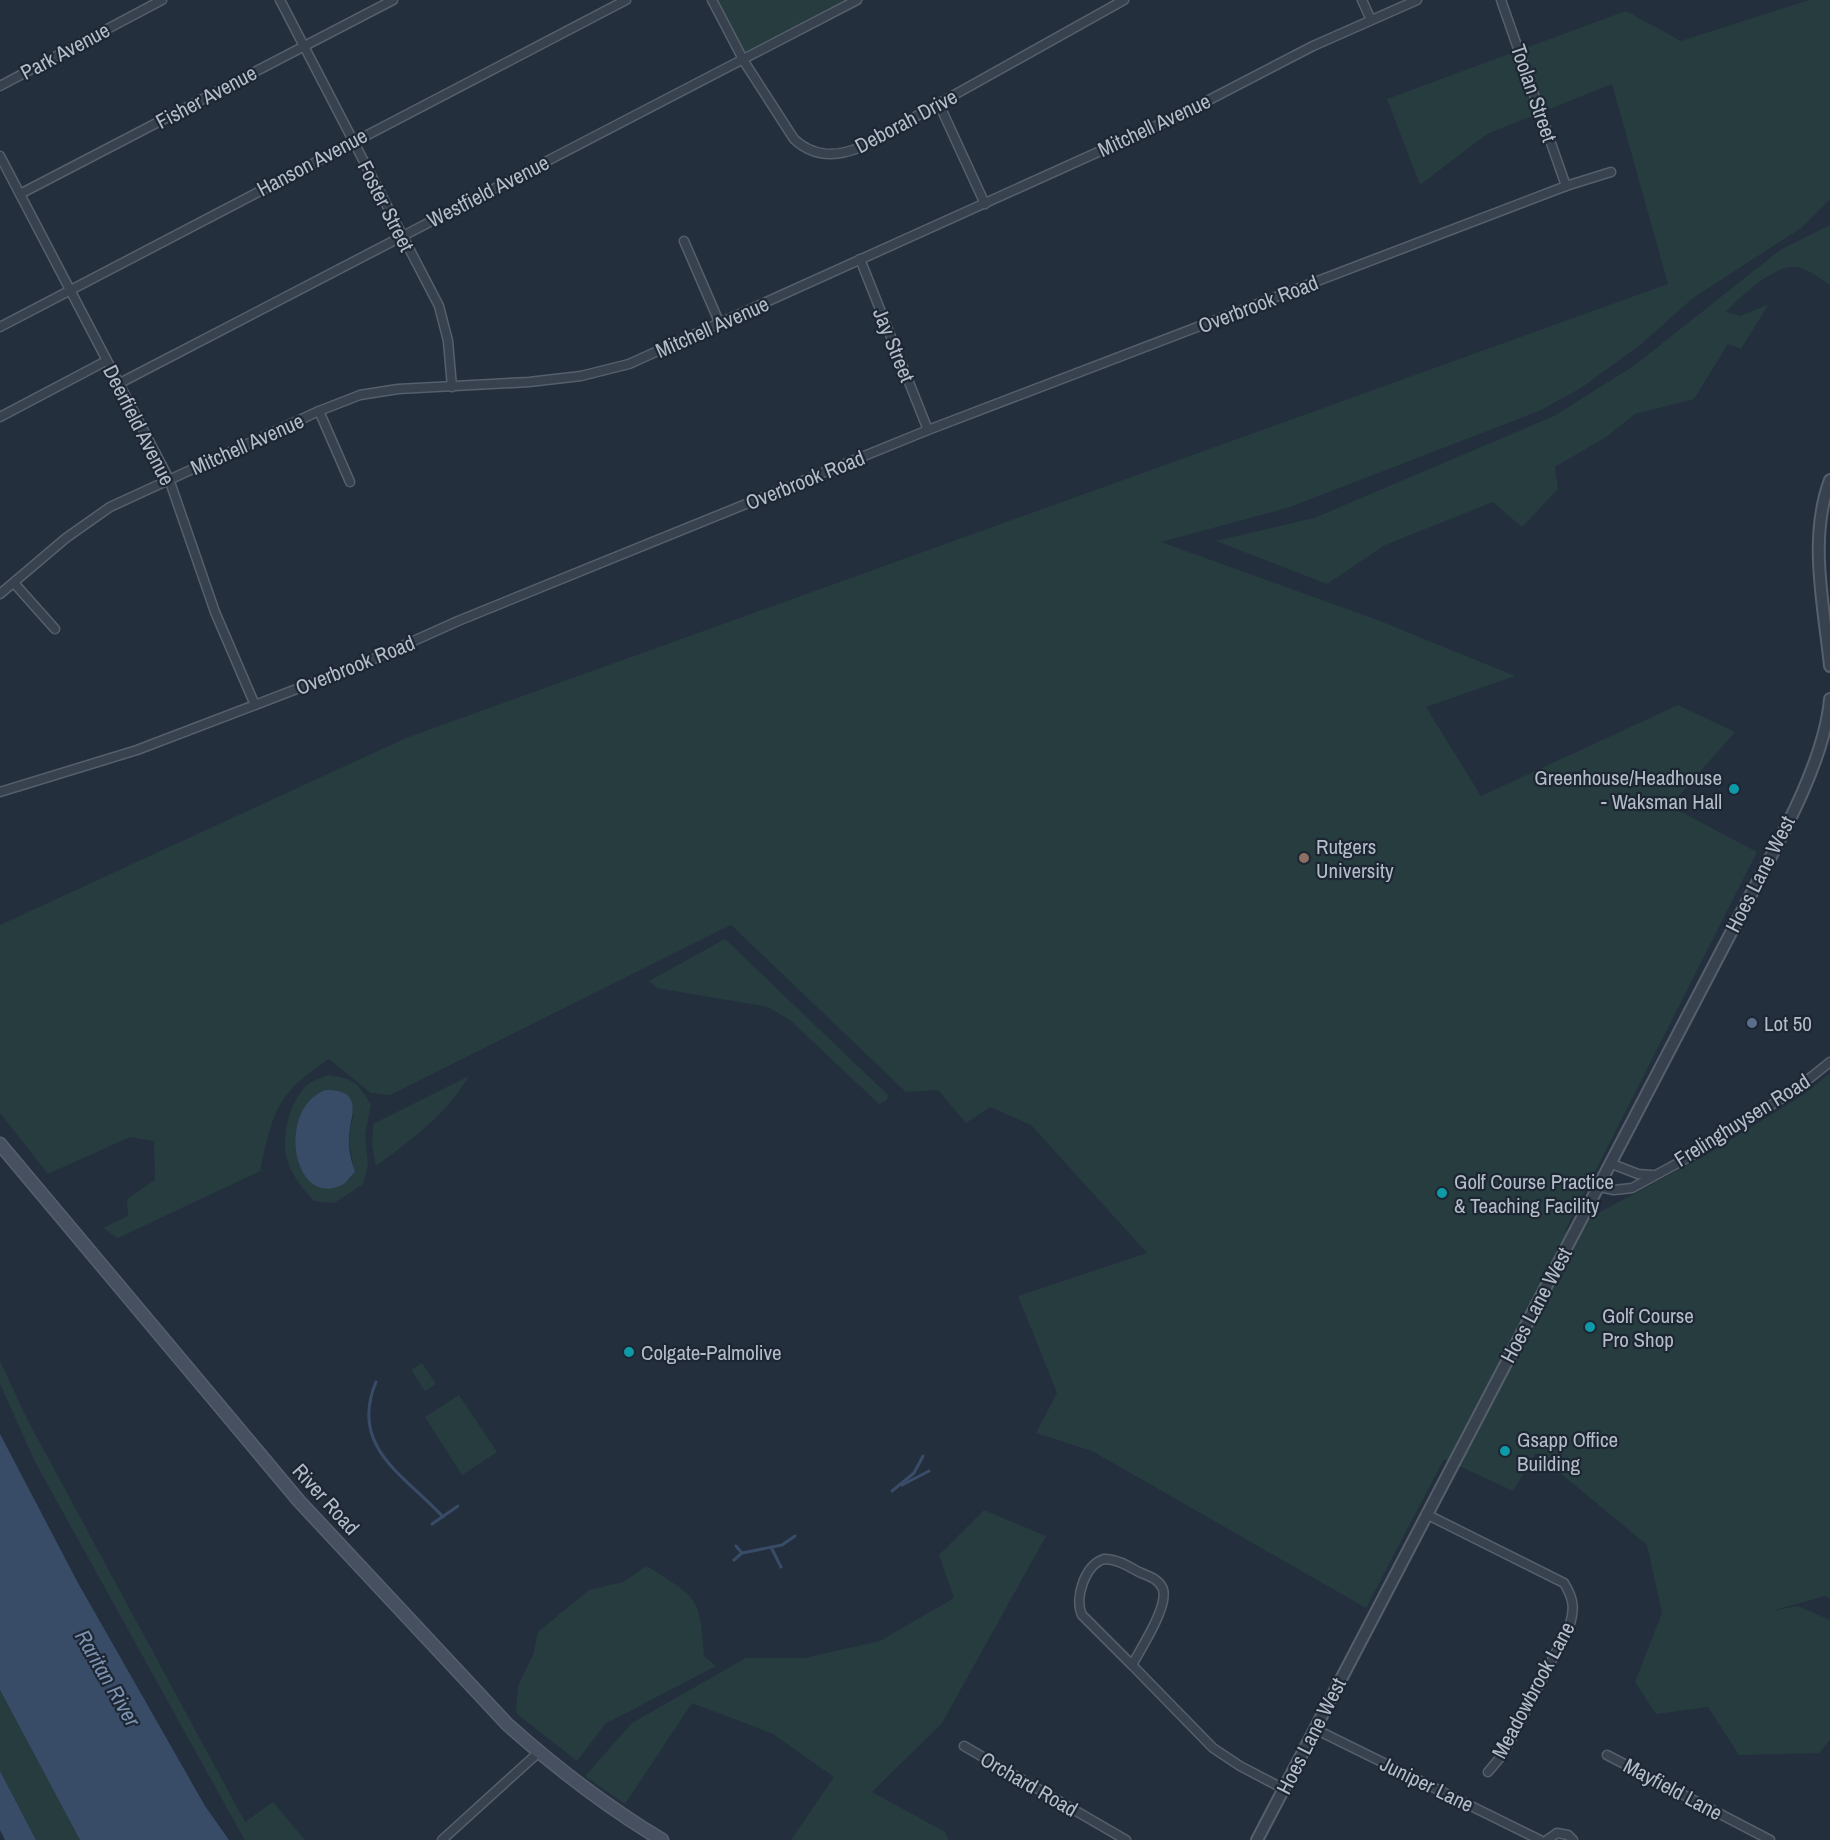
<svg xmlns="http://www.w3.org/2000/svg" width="1830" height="1840" font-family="'Archivo Narrow',sans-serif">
<rect width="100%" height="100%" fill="#242f3e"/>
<!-- green -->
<g fill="#263c3f" fill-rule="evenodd">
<path d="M713 0H865L744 59Z"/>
<path d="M1809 0H1830V199L1801 228 1693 298 1640 345 1581 388 1539 411 1290 507 1161 542 1380 621 1515 676 1426 707 1481 796 1678 705 1735 732 1670 806 1757 852 1565 1231 1706 1155 1803 1095 1830 1073V1599L1825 1596 1771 1611 1798 1606 1830 1620V1740L1819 1753 1739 1755 1708 1707 1656 1714 1635 1682 1662 1613 1647 1545 1536 1453 1513 1491 1444 1459 1366 1608 1092 1451 1036 1433 1057 1393 1018 1296 1147 1253 1031 1125 990 1107 966 1123 938 1090 906 1092 731 925 390 1095 371 1093 329 1059C275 1095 274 1111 260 1171L118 1238 103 1228 128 1216 127 1199 155 1180 154 1141 130 1137 48 1174 0 1113V925L406 738 1668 284 1612 84 1487 134 1420 185 1387 99 1626 11 1681 41Z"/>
<path d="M1830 225V285C1821 280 1811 271 1801 268 1778 260 1741 296 1726 312L1740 316 1768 305 1741 349 1728 344 1694 399 1635 414 1606 437 1555 467 1558 489 1522 527 1493 502 1385 545 1327 584 1216 541 1314 518 1554 416 1635 365 1780 250Z"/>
<path d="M725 939 888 1095 887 1100 879 1104 791 1021 768 1007 657 988 649 981Z"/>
<path d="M328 1075C354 1079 358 1082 371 1105L365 1134 368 1165 363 1184 334 1203 314 1201C303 1189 294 1178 288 1163 280 1140 289 1102 307 1085 313 1080 321 1078 328 1075ZM354 1115C352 1123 349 1131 349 1139 349 1155 359 1169 347 1182L313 1183 298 1164Z"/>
<path d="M469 1076C446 1115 412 1139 376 1166L372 1145 373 1124Z"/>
<path d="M0 1361 27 1419 245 1822 273 1802 305 1840H245L243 1837 35 1462 0 1384Z"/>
<path d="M422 1363 436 1384 425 1391 411 1370Z"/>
<path d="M459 1395 497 1452 462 1475 425 1417Z"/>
<path d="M984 1510 1046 1536 942 1723 872 1792 945 1832 949 1840H791L834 1777 773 1734 692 1703 625 1804 585 1776 632 1723 746 1658H804L880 1641 954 1598 939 1555Z"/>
<path d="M647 1566C697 1599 700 1594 704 1656L716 1666 605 1724 577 1761 516 1713 518 1686 533 1655 538 1632 589 1590 623 1582Z"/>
<path d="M0 1690 80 1840H36L0 1771Z"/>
</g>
<!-- water -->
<g fill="#394c67">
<path d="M326 1090C365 1090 350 1115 349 1139 348 1150 352 1163 355 1172 350 1176 348 1182 342 1185 292 1209 276 1107 326 1090Z"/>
<path d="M0 1434 78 1583 205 1806 229 1840H80L0 1690Z"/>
<path d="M0 1771 36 1840H5L0 1830Z"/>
</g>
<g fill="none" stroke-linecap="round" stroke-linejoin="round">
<!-- stream -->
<g stroke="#394c67" stroke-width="3">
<path d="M376 1382C348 1448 407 1477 443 1517"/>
<path d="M902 1485 929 1471"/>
<path d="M892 1491 914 1473 923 1456"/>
<path d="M432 1524 458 1506"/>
<path d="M736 1546 742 1553"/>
<path d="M772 1549 781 1567"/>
<path d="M734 1560 742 1553 782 1545 795 1536"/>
</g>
<!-- minor casing -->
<g stroke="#565f6c" stroke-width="11">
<g id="minor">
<path d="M280 0 439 306 448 341 452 387"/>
<path d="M712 0 745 63 794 139C814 158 837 157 861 147L1124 0"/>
<path d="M1362 0 1371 20"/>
<path d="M1501 0 1566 186"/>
<path d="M0 86 162 0"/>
<path d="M939 104 985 204"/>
<path d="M0 156 169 479 215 612 255 705"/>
<path d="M20 194 393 0"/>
<path d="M684 241 720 324"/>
<path d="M860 259 928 430"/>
<path d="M0 327 626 0"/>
<path d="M120 383 857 0"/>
<path d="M319 411 350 482"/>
<path d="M0 417 106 361"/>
<path d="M14 583 55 629"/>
<path d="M0 594 66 538 110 507 319 411 360 395 398 389 529 382 581 376 629 364 1180 115 1313 46 1417 0"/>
<path d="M0 792 137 750 255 705 369 661 458 621 928 430 1566 186 1611 172"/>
<path d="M1612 1164 1638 1174 1652 1175"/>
<path d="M1600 1187 1614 1190 1632 1188 1689 1157 1795 1090 1830 1062"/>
<path d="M1426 1514 1564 1583C1574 1599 1575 1609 1569 1627L1504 1753 1488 1772"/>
<path d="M1104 1559C1117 1559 1128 1566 1139 1572 1148 1576 1157 1578 1162 1587 1171 1603 1141 1648 1132 1665L1082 1615C1074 1598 1085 1565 1104 1559Z"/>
<path d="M1132 1665 1213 1748 1240 1766 1284 1789"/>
<path d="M1315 1729 1540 1840"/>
<path d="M964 1746 1126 1840"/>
<path d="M1607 1755 1770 1840"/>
<path d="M442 1840 539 1752"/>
<path d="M1547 1840 1557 1833 1568 1835 1573 1840"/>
</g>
</g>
<!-- tertiary casing -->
<g stroke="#565f6c" stroke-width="14">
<g id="tertiary">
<path d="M1830 480C1808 539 1824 606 1830 666"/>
<path d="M1257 1840 1736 923C1768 860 1824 769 1830 699"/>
</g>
</g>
<!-- secondary casing -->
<g stroke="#565f6c" stroke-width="15">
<path id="secondary" d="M0 1144 299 1501 507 1724C555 1767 607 1807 662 1840"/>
</g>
<!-- minor -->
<use href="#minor" stroke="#38414e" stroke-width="8"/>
<!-- tertiary -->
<use href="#tertiary" stroke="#38414e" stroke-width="10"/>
<!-- secondary -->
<use href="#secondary" stroke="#465061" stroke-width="12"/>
</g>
<!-- markers -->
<g fill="#0f9aa8" stroke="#1d2633" stroke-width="2">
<circle cx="1734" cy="789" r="6"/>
<circle cx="1442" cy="1193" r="6"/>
<circle cx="1590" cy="1327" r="6"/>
<circle cx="629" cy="1352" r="6"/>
<circle cx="1505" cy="1451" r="6"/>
</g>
<circle fill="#8d6e63" stroke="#1d2633" stroke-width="2" cx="1304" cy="858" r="6"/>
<circle fill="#5c6f8a" stroke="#1d2633" stroke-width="2" cx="1752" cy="1023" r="6"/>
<g text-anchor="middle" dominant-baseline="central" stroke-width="4.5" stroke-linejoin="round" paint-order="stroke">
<!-- street labels -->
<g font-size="21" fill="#b4bcc9" stroke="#1d2633">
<text transform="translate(65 51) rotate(-28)">Park Avenue</text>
<text transform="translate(1534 93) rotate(71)">Toolan Street</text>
<text transform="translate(206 97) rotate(-28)">Fisher Avenue</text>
<text transform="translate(906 121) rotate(-28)">Deborah Drive</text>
<text transform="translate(1154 125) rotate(-25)">Mitchell Avenue</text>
<text transform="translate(312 162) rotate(-28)">Hanson Avenue</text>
<text transform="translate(488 191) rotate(-27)">Westfield Avenue</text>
<text transform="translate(386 206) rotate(63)">Foster Street</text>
<text transform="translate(1258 304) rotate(-21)">Overbrook Road</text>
<text transform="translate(712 327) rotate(-24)">Mitchell Avenue</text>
<text transform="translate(894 345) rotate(68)">Jay Street</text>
<text transform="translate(139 425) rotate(63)">Deerfield Avenue</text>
<text transform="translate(247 444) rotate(-24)">Mitchell Avenue</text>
<text transform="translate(805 480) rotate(-22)">Overbrook Road</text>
<text transform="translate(355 665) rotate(-22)">Overbrook Road</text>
<text transform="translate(1760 874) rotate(-63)">Hoes Lane West</text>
<text transform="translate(1742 1120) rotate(-32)">Frelinghuysen Road</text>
<text transform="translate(1536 1305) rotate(-62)">Hoes Lane West</text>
<text transform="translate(326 1499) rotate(48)">River Road</text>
<text transform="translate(1533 1690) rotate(-62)">Meadowbrook Lane</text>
<text transform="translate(1311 1736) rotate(-63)">Hoes Lane West</text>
<text transform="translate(1029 1784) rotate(30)">Orchard Road</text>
<text transform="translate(1427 1784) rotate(26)">Juniper Lane</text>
<text transform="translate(1673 1789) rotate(28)">Mayfield Lane</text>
</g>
<!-- poi labels -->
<g font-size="21" fill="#b4bcc9" stroke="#1d2633" text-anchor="start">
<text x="1722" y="777" text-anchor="end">Greenhouse/Headhouse<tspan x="1722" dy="24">- Waksman Hall</tspan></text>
<text x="1316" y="846">Rutgers<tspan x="1316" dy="24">University</tspan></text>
<text x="1764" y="1023">Lot 50</text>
<text x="1454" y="1181">Golf Course Practice<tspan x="1454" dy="24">&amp; Teaching Facility</tspan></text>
<text x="1602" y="1315">Golf Course<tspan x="1602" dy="24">Pro Shop</tspan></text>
<text x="641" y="1352">Colgate-Palmolive</text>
<text x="1517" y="1439">Gsapp Office<tspan x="1517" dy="24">Building</tspan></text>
</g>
<!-- water labels -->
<g font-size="22" font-style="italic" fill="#7c92b1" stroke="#1d2633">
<text transform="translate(108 1678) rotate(60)">Raritan River</text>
</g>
</g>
</svg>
